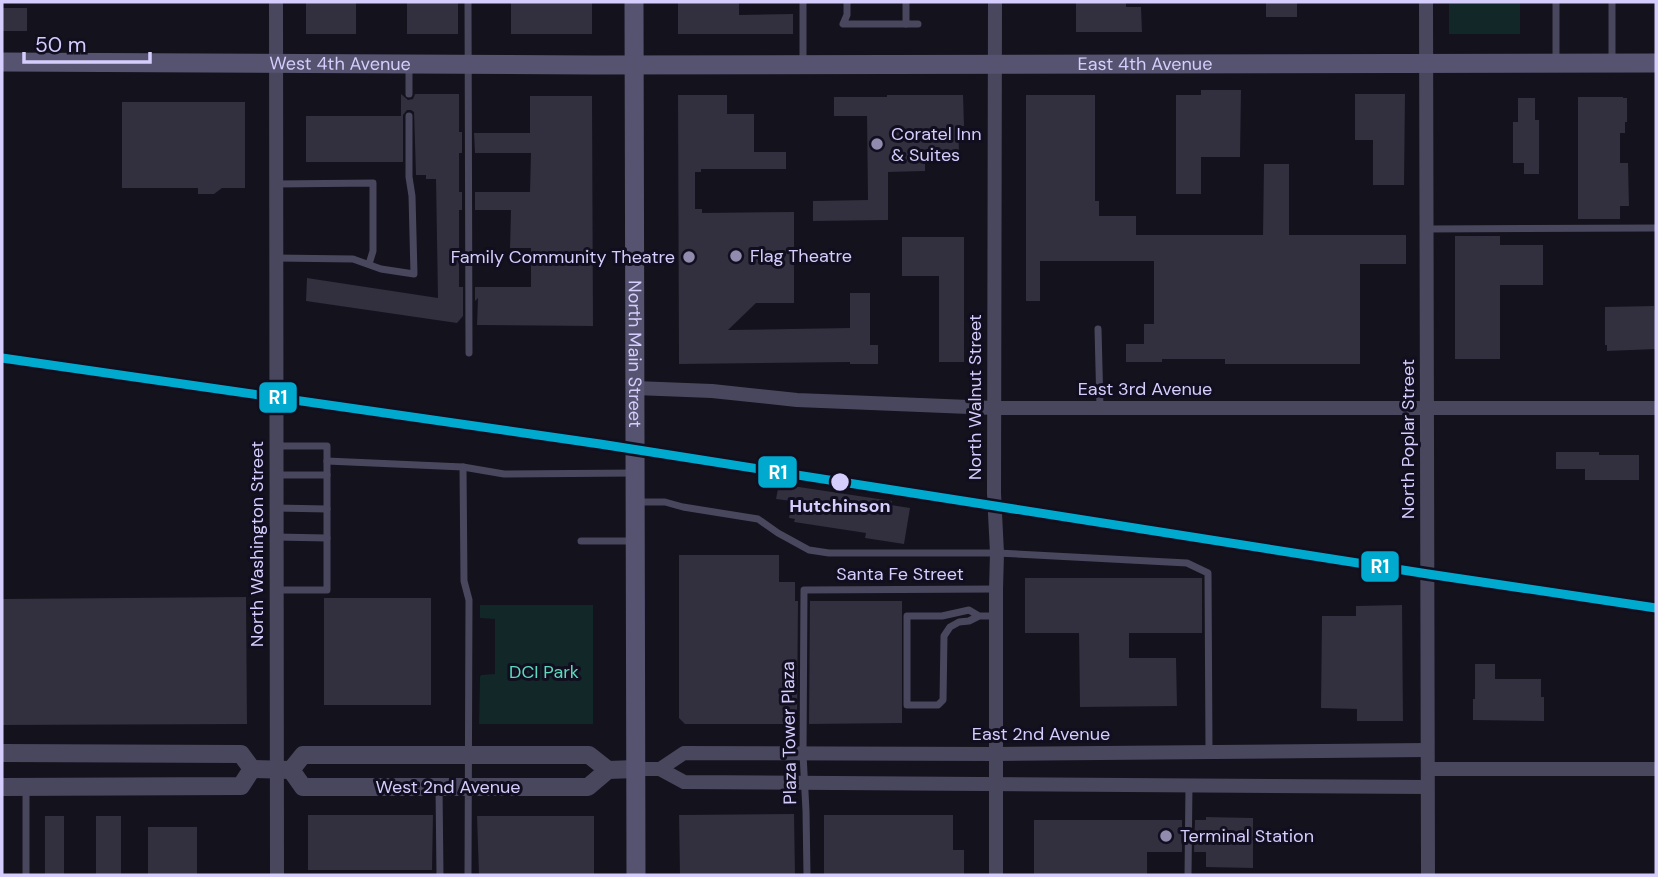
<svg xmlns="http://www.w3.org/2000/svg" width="1658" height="877" font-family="'DM Sans',sans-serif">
<rect width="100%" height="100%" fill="#14121c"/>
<!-- green -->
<g fill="#112728">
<rect x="1449" y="2" width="71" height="32"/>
<path d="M480 605H593V724H479L480 677 481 675 495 674V619L480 618Z"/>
</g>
<!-- building -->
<g fill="#322f3e">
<rect x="306" y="2" width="50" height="32"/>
<rect x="407" y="2" width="51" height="32"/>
<rect x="511" y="2" width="81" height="32"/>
<path d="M678 2H739V15L793 14V34H678Z"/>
<path d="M1076 2H1126V7H1141L1142 32H1076Z"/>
<rect x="1266" y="2" width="31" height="15"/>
<rect x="2" y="8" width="25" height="23"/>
<path d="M1201 90H1241L1240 157H1201V194H1176V95H1201Z"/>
<path d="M401 94 408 100 413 99 415 94H459V132H462V153H459V192H462V210H459V287H463V316L457 323 306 301 307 278 438 298 436 179H426V175H416L414 112 411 110H407L403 115V162H306V116H401Z"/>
<path d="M1355 94H1405L1404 185H1373V140H1355Z"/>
<path d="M678 95H727V114H754V152H786V169H701V172H695V209H702V213L794 212V303H756L728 330 850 328V293H870V345H878V364H850V362L679 364Z"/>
<path d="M887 95H963L964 126H958L959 151 925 152V171L888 172V220L813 221V201L868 200 867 116H834V97H887Z"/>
<path d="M1026 95H1095V201H1099V216H1136V235H1263L1264 164H1289V235H1406V264H1360V364H1225V359H1162V362H1126V344H1144V324H1154V261H1040V301H1026Z"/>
<path d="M530 96H592L593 326 477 325 478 298 475 301V287H531V248H510L511 210H475V192H530L531 153H475L474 133H530Z"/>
<path d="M1578 97H1623V98H1627V122H1625V133H1620V163H1628L1629 206H1620V219H1578Z"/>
<path d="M1518 98H1535V120H1539V174H1524V163H1513V122H1518Z"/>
<path d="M122 102H245V188H222L214 194H198V188H122Z"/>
<path d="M1455 236H1500V245H1543V285H1500V359H1455Z"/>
<path d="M902 237H964V362H939V276H902Z"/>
<path d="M1654 306V310H1656V349L1607 351V345H1605V307Z"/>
<path d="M1556 452H1599V455H1639V480H1585V469H1556Z"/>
<path d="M779 484 892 501 891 505 910 508 904 544 865 538 866 533 794 522 795 519 789 518 792 501 776 499Z"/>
<path d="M679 555H779V582H795V601H798L797 724H685L679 718Z"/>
<path d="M1025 578H1202V633H1129V658H1176L1177 706 1080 707 1079 633H1025Z"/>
<path d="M246 597 247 724 2 725V599Z"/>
<rect x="324" y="598" width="107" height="107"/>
<path d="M810 601H902V723L809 724Z"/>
<path d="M1402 605 1403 721H1357V709L1321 708 1322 616H1356V606Z"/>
<path d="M1475 664H1495V679H1541V697H1544V721L1473 720V699H1475Z"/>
<path d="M794 814 795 875H680L679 815Z"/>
<path d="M308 815H433L432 870H308Z"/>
<path d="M824 815H953V850H964V875H824Z"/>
<rect x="45" y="816" width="19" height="59"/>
<rect x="96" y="816" width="25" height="59"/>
<path d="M477 816H594V875H479Z"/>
<path d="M1206 817 1253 818V868L1206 867V852H1194L1195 820H1206Z"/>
<path d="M1034 820H1182V852H1147V874L1034 875Z"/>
<rect x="148" y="827" width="49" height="48"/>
</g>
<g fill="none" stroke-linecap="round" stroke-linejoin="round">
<!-- service -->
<g stroke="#49475d" stroke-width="7">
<path d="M468 2 469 353"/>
<path d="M803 2V64"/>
<path d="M847 2V15L843 24H918"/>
<path d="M906 2V24"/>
<path d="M1556 2V63"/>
<path d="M1612 2V63"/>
<path d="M409 65V94"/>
<path d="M277 184 373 183V251L369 264"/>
<path d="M1427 229 1656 228"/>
<path d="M276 258 353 259 381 269 414 274 412 196 409 177V116"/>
<path d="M1098 329 1100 407"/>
<path d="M327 461 463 467 504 474 635 473"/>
<path d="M463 467 464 581 469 600 468 875"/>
<path d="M276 475H327"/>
<path d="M636 502H665L683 507 758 519 778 533 809 550 829 553H997L1187 563 1208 573 1209 752"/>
<path d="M276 508 327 509"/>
<path d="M276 537 327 538"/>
<path d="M581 541H633"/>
<path d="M277 590H327V446H277"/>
<path d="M979 616 969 610 942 616H907V705H938L943 700 944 636 950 627 959 622 969 621 979 616H996"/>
<path d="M439 788 440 875"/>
<path d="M26 875V788"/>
<path d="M807 875 806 811 803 754 804 590 996 589"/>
<path d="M1188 875 1189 785"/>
</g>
<!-- minor -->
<g stroke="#49475d" stroke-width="14">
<path d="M276 2 277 875"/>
<path d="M995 2 994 493 997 553 996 589V875"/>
<path d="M1426 2 1428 875"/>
<path d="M635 388 712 391 797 400 994 408H1656"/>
<path d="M636 769H660L684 782 1427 787"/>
<path d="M660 769 684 753 996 754 1427 750"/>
<path d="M1428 769H1656"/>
</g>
<!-- tertiary -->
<g stroke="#49475d" stroke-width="18">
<path d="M2 753 241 754 252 769"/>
<path d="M252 769 291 770"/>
<path d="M291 770 303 787H588L608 770 636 769"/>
<path d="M291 770 303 755H589L608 770"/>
<path d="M2 787 241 786 252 769"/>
</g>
<!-- secondary -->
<g stroke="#555370" stroke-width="19">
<path id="s1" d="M634 2 636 875"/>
<path id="s2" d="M2 62 594 65 1656 63"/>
</g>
<!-- rail-1 casing -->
<g stroke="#110e20" stroke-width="14">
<path id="rail-1" d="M2 358 600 444 1428 574 1656 608"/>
</g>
<!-- rail-1 -->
<use href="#rail-1" stroke="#00a9ce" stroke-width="9"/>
</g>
<!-- markers -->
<g fill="#918cae" stroke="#110e20" stroke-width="2.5">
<circle cx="877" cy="144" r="7"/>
<circle cx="736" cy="256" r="7"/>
<circle cx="689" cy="257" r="7"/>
<circle cx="1166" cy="836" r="7"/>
</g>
<circle fill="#d5cefd" stroke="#110e20" stroke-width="2.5" cx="840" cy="482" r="10"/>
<g text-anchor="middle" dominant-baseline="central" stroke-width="6" stroke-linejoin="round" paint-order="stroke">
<!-- street labels -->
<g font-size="18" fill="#d5cefd" stroke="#110e20">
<text stroke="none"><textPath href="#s2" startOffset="338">West 4th Avenue</textPath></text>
<text stroke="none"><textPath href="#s2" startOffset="1143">East 4th Avenue</textPath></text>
<text stroke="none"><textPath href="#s1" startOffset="352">North Main Street</textPath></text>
<text x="1145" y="389">East 3rd Avenue</text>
<text transform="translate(975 397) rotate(-90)">North Walnut Street</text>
<text transform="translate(1408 439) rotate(-90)">North Poplar Street</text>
<text transform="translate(257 544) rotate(-90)">North Washington Street</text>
<text x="900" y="574">Santa Fe Street</text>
<text transform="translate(789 733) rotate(-91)">Plaza Tower Plaza</text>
<text x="1041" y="734">East 2nd Avenue</text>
<text x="448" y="787">West 2nd Avenue</text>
</g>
<!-- poi labels -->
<g font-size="18" fill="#d5cefd" stroke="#110e20" text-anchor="start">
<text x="891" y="134">Coratel Inn<tspan x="891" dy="21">&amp; Suites</tspan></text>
<text x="750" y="256">Flag Theatre</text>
<text x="675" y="257" text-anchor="end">Family Community Theatre</text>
<text x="1180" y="836">Terminal Station</text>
</g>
<!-- stop labels -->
<g font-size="18" font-weight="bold" fill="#d5cefd" stroke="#110e20">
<text x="840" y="506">Hutchinson</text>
</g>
<!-- park labels -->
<g font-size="18" fill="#5ddabf" stroke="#110e20">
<text x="544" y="672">DCI Park</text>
</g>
</g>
<g stroke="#110e20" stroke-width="2.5">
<rect x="258" y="381" width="40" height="33" rx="7" fill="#00a9ce"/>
<rect x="757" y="455" width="41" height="34" rx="7" fill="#00a9ce"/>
<rect x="1360" y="550" width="40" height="33" rx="7" fill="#00a9ce"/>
</g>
<g font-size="19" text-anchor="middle" font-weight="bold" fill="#fff">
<text x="278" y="404">R1</text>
<text x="778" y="479">R1</text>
<text x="1380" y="573">R1</text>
</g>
<!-- border -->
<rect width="1658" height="877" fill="none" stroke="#d5cefd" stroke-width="7"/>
<!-- scale -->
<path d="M24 52v10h126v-10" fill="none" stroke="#d5cefd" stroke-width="3.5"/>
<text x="35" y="52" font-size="21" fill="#d5cefd" stroke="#110e20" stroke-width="5" paint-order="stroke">50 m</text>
</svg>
